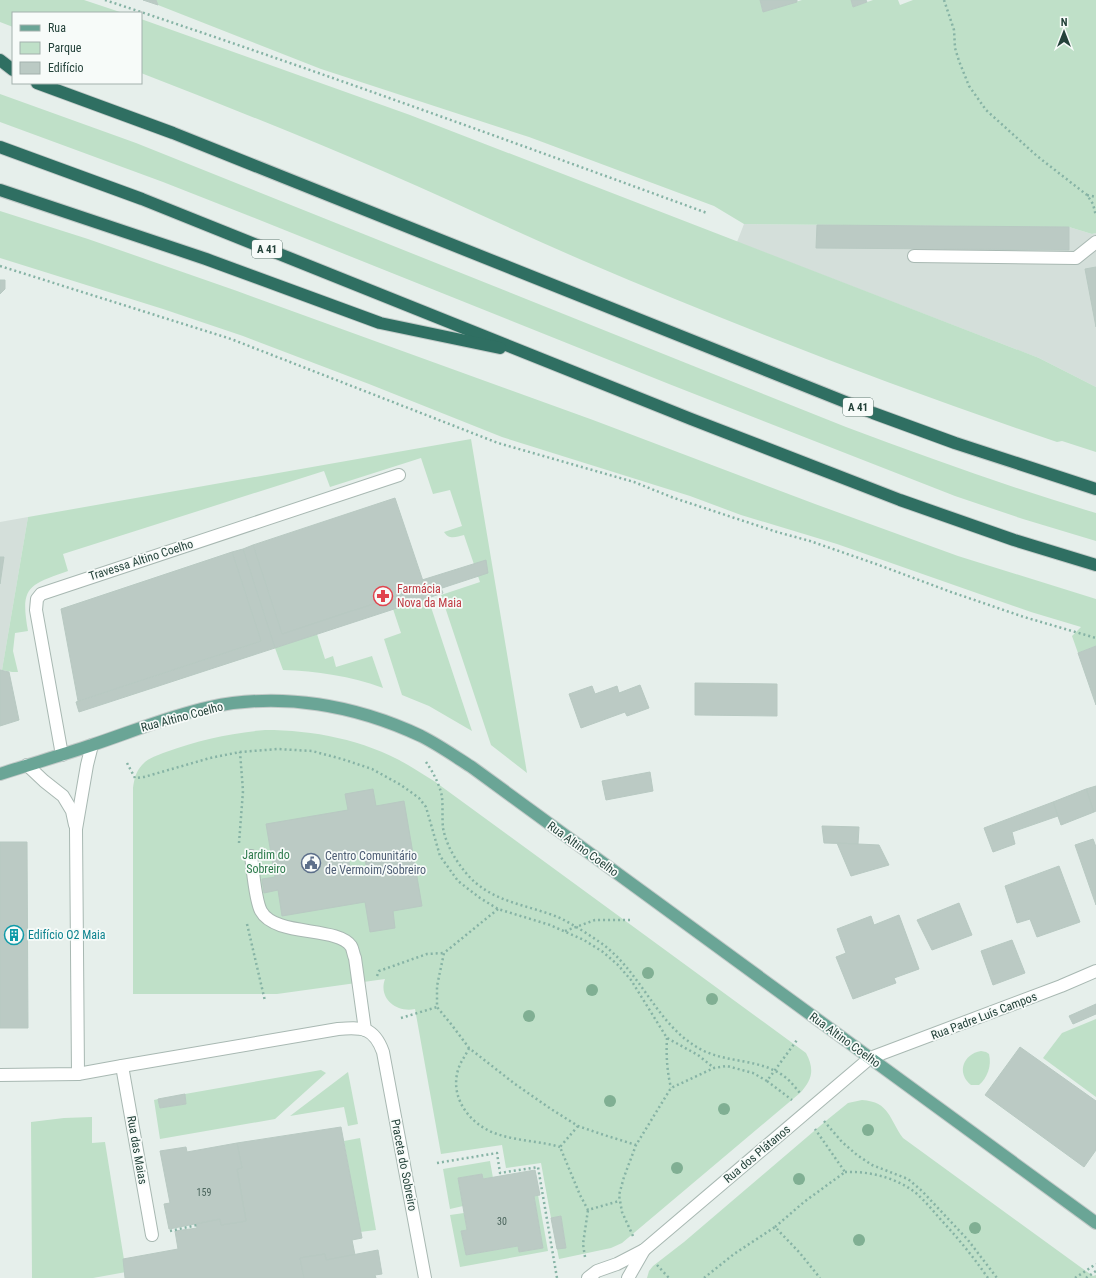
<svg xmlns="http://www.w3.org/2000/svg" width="1096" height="1278" font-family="'Roboto Condensed',sans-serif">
<rect width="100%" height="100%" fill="#e6efeb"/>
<!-- built -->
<g fill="#d4dfda">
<path d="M744 224 1069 227 1092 234 1096 233V387L1039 358 737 242Z"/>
<path d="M28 517 2 670H0V522Z"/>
</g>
<!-- green -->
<g fill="#bfe0c8">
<path d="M0 0H84L123 13H13V27L0 22Z"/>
<path d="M156 0H760L763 12 802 0H851L853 7 873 0H898L900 5 913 0H1096V233L1092 234 1069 227 744 224 714 206 529 137 321 69 158 5Z"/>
<path d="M141 19 410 115 1039 358 1096 387V452L1062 441 1057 442C897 388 739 327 584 261 517 232 452 201 385 172 304 137 223 105 141 73Z"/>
<path d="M0 94 136 143 846 427C929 458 1011 488 1096 513V541L1023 519 955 496 669 384 252 217 163 182 0 122Z"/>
<path d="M0 211 88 239 237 291 593 420 815 504 958 556 1096 599V646L1078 653 1072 636 1081 627 1031 612 837 544 741 515 690 496 502 437 369 384 243 336 163 309 0 258Z"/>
<path d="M471 439 527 773 491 745 441 595 480 582 464 535C456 537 449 540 444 532L462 526 450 490 433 494 421 458 330 487 324 471 63 554 68 571C28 585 20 587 28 631L15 633 13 651 18 672H12L2 670 28 517Z"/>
<path d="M428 598 472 731 429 706 402 695 384 639 401 633 393 609Z"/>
<path d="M317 634 325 659 333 656 336 667 372 656 383 688C351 676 316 671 283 670L275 648Z"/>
<path d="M265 730C314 730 365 740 408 765 417 770 425 776 434 781L806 1053C815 1070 812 1080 800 1093L622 1243 611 1248 559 1259 557 1249 566 1247 561 1216 551 1218 541 1163 506 1168 502 1145 441 1154 415 1009C396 1013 378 998 385 979L277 994H133V788C134 780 136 771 142 765 148 758 158 755 166 752 198 740 231 733 265 730Z"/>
<path d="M1096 1019V1097L1043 1058 1062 1033Z"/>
<path d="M981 1051 986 1052 989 1054C992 1066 987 1078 979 1085H971C956 1073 963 1054 981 1051Z"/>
<path d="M321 1070 326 1073 275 1119 160 1139 154 1100 158 1099 160 1108 186 1104 185 1094Z"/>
<path d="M348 1072 358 1124 348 1126 344 1107 290 1116Z"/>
<path d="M862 1100C890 1102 889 1119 903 1138L1079 1266 1093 1276 1096 1275V1278H647L649 1271 653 1266 684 1242 827 1120 848 1103Z"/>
<path d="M92 1117V1143L105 1142 126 1272 93 1278H32L31 1122 64 1118Z"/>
<path d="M360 1138 376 1230 360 1232 344 1141Z"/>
<path d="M490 1161 493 1178 483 1179 482 1174 458 1178 463 1206 450 1209 443 1169Z"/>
<path d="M538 1195 548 1251 460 1267 450 1215 464 1213 467 1230 461 1231 466 1255 518 1246 519 1252 543 1248 534 1196Z"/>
</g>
<!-- building -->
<g fill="#bbcac4" stroke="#b8c9c2" fill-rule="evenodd">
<path d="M143 0H156L158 5Z"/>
<path d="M760 0H797V2L763 12Z"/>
<path d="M851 0H866L867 2 853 7Z"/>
<path d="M817 225 1069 227V250L816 248Z"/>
<path d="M1096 267V327L1085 269Z"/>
<path d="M0 280H5V289L0 294Z"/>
<path d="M395 498 425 587 282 634 253 545Z"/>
<path d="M253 545 282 634 425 587 427 593 441 588 443 593 275 648 243 549Z"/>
<path d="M243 549 275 648 79 712 76 702 261 641 232 552Z"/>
<path d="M232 552 261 641 78 701 61 609Z"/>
<path d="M0 557H4L0 584Z"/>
<path d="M486 560 488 573 427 593 422 580Z"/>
<path d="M1096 646V705L1078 653Z"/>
<path d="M0 670 9 672 19 720 0 726Z"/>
<path d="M695 683 777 684V716L695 715Z"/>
<path d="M640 685 649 708 627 716 625 712 581 728 569 694 592 686 595 694 617 686 619 693Z"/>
<path d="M650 772 653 791 606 800 602 781Z"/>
<path d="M1096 786V811L1094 812 1086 789Z"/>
<path d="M373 789 376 806 404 801 422 906 393 911 395 928 370 932 365 902 282 916 278 890 264 893 262 879 275 877 266 824 348 810 345 794ZM364 853 367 871 351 873 348 856Z"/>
<path d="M1086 789 1094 812 1061 825 1053 802Z"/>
<path d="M1053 802 1058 816 1012 832 1015 844 993 852 984 828Z"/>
<path d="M822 826 859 827 858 844 824 843Z"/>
<path d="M1093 839 1096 847V905L1075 845Z"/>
<path d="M0 842H27L28 1028H0Z"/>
<path d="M837 843 879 845 889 865 851 876Z"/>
<path d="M1059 866 1080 922 1037 937 1030 919 1017 923 1005 886Z"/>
<path d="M959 903 972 935 932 950 917 920Z"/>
<path d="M899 915 919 969 894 978 896 983 853 999 836 957 846 953 837 929 871 916 874 925Z"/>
<path d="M1012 940 1025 973 993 985 981 951Z"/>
<path d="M1096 1004V1014L1073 1024 1069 1016Z"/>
<path d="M1020 1047 1096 1101V1150L1084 1167 985 1095Z"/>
<path d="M185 1094 186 1104 160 1108 158 1099Z"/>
<path d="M341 1127 362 1238 352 1240 355 1255 326 1260 325 1254 300 1258 304 1278H125L123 1259 178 1249 175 1231 197 1228 196 1224 220 1219 221 1225 246 1221 237 1169 242 1168 237 1143Z"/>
<path d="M237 1143 242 1168 237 1169 246 1221 221 1225 220 1219 169 1229 164 1204 170 1203 160 1151 186 1147 187 1152Z"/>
<path d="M535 1170 540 1195 534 1196 543 1248 519 1252 518 1246 466 1255 461 1231 467 1230 458 1178 482 1174 483 1179Z"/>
<path d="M561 1216 566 1248 557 1249 551 1218Z"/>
<path d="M378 1250 382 1274 375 1275 376 1278H304L300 1258 325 1254 326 1260Z"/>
</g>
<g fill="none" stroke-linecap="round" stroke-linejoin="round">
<!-- minor casing -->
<g stroke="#a8b8b2" stroke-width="14">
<g id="minor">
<path d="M914 256 1076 258 1096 242"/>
<path d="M62 755 36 610 37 599 41 594 399 475"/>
<path d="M27 765 44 781 63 796 72 811 75 825"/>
<path d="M251 856C253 869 255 900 261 911 275 937 337 926 351 946 353 949 353 954 355 958L365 1030"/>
<path d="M122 1066 152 1235"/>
<path d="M78 1074 76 829 87 765 92 745"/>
<path d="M0 1075 78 1074 122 1066 338 1029C362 1027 374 1027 383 1052L425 1278"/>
<path d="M588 1278 597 1271 617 1264 644 1250 870 1058 1061 986 1096 971"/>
<path d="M628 1278 644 1250"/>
</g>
</g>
<!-- major casing -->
<g stroke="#c2cac8" stroke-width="14">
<path id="major" d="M0 774C31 764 62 755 92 745 131 732 169 716 210 707 282 692 355 705 421 736 439 745 456 757 473 768L1096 1223"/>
</g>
<!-- highway casing -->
<g stroke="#c2cac8" stroke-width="14">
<g id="highway">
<path d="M0 60 13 70"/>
<path d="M37 83 173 133 873 413 955 443 1096 489"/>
<path d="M0 147 142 199 691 419 900 500 1014 540 1096 565"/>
<path d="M0 190 206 259 380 323 500 348"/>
</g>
</g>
<!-- path -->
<g stroke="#86b3a5" stroke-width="2.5" stroke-dasharray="2 3" stroke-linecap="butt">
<path d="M105 0C307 67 507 140 707 213"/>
<path d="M944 0 954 30 955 48 959 61 969 86 986 110 1037 156 1087 195 1093 204 1096 216"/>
<path d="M1087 195 1096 197"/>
<path d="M0 266 231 339 498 443 634 482 674 498 777 532 810 541 876 564 951 592 1024 617 1096 638"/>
<path d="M426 762C433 772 440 785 442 797 443 807 442 818 443 828 446 844 455 860 466 873 491 903 527 904 560 918 574 925 588 934 601 943 643 973 657 1028 704 1051 729 1063 762 1059 785 1077 791 1081 796 1089 801 1094"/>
<path d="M127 763 135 778 144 777 210 758 240 752 278 749 312 751 342 759 372 769 401 785 419 798 426 807 440 856 458 881 480 898 498 909 550 925 584 940 603 952 618 965 631 980 667 1038 698 1055 714 1068"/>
<path d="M239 843 243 791 240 752"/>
<path d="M498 909 444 953 437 986V1007L451 1024 469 1048 515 1084 551 1109 578 1126 604 1135 636 1145"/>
<path d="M247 924 265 1001"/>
<path d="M565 931 595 920H630"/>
<path d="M377 976 379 971 427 954 444 953"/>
<path d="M401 1018 437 1007"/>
<path d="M667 1038C666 1055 667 1071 671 1088"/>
<path d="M469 1048C466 1055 461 1061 459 1067 448 1097 470 1125 497 1134 517 1141 540 1141 560 1147"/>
<path d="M767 1081 792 1100"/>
<path d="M824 1121 842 1142 857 1155 872 1165 908 1179 922 1191 968 1240 997 1278"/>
<path d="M578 1126 560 1147 580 1195 588 1210 619 1201"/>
<path d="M437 1163 497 1153 500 1173 538 1167 557 1278"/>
<path d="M845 1172C870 1171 898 1178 917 1194 926 1202 934 1212 942 1221 959 1239 974 1258 988 1278"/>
<path d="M775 1227 804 1202 845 1172 815 1129"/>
<path d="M170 1231 197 1225"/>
<path d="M633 1236 622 1212 619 1195 624 1177 636 1145 671 1088 714 1068 727 1066 753 1073 767 1081 797 1040"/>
<path d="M585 1257 583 1244 588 1210"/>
<path d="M657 1265 669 1278"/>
<path d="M704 1278 734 1254 775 1227 799 1252 820 1278"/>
<path d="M1075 1278 1096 1264"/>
<path d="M1086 1278 1096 1271"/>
</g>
<!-- minor -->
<use href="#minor" stroke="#fff" stroke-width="12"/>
<!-- major -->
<use href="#major" stroke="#6aa596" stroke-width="12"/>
<!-- highway -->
<use href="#highway" stroke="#2f6f62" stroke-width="12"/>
</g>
<!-- trees -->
<g fill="#80af93">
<circle cx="648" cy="973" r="6"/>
<circle cx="592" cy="990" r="6"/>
<circle cx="712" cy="999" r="6"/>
<circle cx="529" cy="1016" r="6"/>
<circle cx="610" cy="1101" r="6"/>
<circle cx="724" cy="1109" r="6"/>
<circle cx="868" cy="1130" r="6"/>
<circle cx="677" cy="1168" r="6"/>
<circle cx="799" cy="1179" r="6"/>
<circle cx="975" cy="1228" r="6"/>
<circle cx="859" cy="1240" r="6"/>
</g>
<!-- icons -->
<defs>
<g id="pharmacy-ring" transform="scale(1)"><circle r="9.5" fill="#f7fbf9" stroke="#e0444e" stroke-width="1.5"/><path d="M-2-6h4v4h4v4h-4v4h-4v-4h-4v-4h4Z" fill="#e0444e"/></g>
<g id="civic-ring" transform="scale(1)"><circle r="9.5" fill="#f7fbf9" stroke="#5c6f8a" stroke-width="1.5"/><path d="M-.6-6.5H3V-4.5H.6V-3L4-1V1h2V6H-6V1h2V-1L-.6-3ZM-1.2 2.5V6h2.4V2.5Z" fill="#5c6f8a"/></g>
<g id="building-ring" transform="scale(1)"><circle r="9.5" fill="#f7fbf9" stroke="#0f9aa8" stroke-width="1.5"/><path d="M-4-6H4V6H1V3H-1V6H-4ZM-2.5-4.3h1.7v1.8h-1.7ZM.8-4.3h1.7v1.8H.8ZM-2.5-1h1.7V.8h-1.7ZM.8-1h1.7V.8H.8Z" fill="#0f9aa8"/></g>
</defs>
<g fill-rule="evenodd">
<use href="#pharmacy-ring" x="383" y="596"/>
<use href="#civic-ring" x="311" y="863"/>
<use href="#building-ring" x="14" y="935"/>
</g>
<g text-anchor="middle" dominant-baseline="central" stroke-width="3.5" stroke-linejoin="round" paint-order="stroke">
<!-- number labels -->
<g font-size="10" fill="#4a645c">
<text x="204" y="1192">159</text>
<text x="502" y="1221">30</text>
</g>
<!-- shield labels -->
<g fill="#f7fbf9" stroke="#637a73" stroke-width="1">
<rect x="252" y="240" width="30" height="18" rx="3"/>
<rect x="843" y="398" width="30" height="18" rx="3"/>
</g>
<g font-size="11" font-weight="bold" fill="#24423a">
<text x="267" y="249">A 41</text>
<text x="858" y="407">A 41</text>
</g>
<!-- street labels -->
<g font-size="12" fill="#24423a" stroke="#f7fbf9">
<text transform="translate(141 560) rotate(-18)">Travessa Altino Coelho</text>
<text transform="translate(182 717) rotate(-15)">Rua Altino Coelho</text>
<text transform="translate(583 849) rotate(36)">Rua Altino Coelho</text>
<text transform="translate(984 1016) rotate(-21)">Rua Padre Luís Campos</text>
<text transform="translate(845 1040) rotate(36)">Rua Altino Coelho</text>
<text transform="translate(137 1150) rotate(80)">Rua das Maias</text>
<text transform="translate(757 1154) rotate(-40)">Rua dos Plátanos</text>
<text transform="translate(404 1165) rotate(79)">Praceta do Sobreiro</text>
</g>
<!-- health labels -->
<g font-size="12" fill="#be3a42" stroke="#f7fbf9" text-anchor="start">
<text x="397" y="589">Farmácia<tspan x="397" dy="14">Nova da Maia</tspan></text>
</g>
<!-- park labels -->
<g font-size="12" fill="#2d7a4b" stroke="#f7fbf9">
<text x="266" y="855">Jardim do<tspan x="266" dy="14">Sobreiro</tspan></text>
</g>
<!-- service labels -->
<g font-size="12" fill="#4e5e75" stroke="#f7fbf9" text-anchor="start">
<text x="325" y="856">Centro Comunitário<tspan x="325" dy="14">de Vermoim/Sobreiro</tspan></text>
</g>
<!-- culture labels -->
<g font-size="12" fill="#0d838f" stroke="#f7fbf9" text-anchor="start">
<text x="28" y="935">Edifício O2 Maia</text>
</g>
</g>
<!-- legend -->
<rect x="12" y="12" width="130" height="72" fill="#f7fbf9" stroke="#a3b1ad"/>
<rect x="20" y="25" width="20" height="6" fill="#6aa596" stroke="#a3b1ad"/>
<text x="48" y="32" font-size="12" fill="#24423a">Rua</text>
<rect x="20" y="42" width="20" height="12" fill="#bfe0c8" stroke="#a3b1ad"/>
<text x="48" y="52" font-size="12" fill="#24423a">Parque</text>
<rect x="20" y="62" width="20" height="12" fill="#bbcac4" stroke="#a3b1ad"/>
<text x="48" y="72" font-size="12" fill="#24423a">Edifício</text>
<!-- north arrow -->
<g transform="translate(1064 32)" stroke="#f7fbf9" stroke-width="3" paint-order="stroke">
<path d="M0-3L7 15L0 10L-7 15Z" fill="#24423a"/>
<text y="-6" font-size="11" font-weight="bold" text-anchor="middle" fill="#24423a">N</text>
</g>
</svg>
